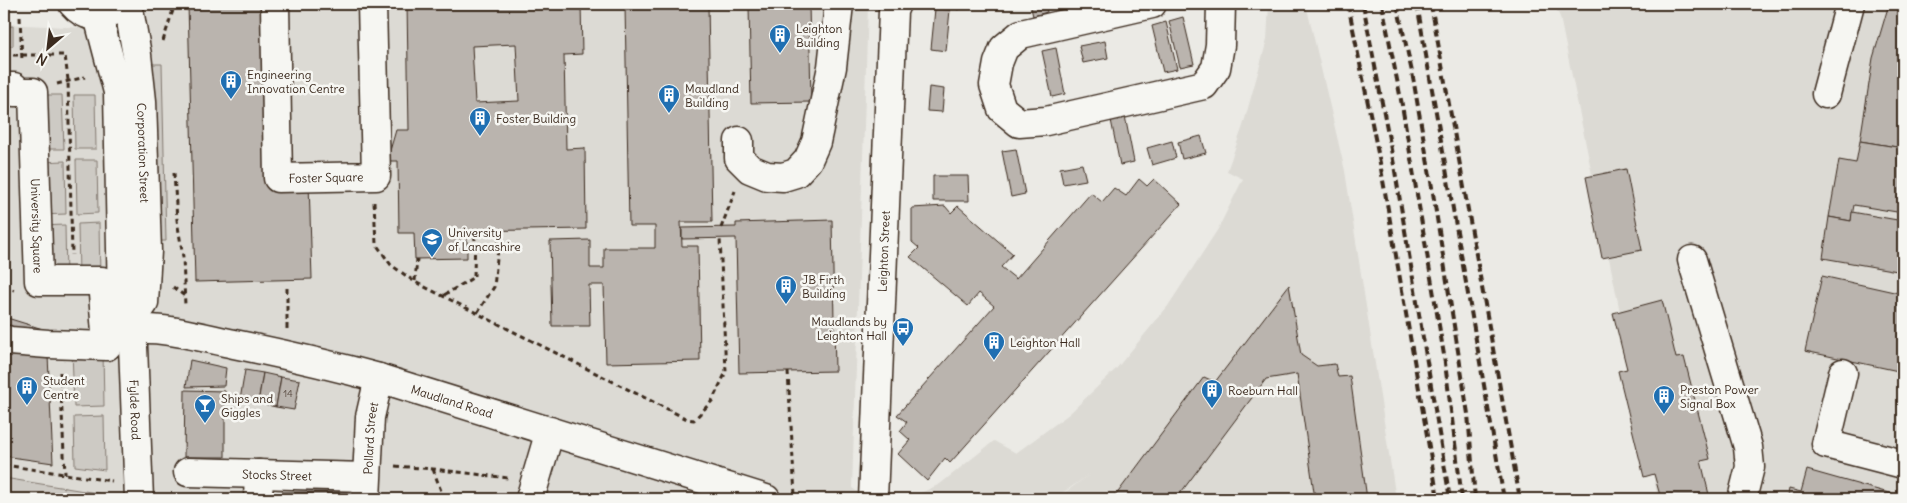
<svg xmlns="http://www.w3.org/2000/svg" width="1907" height="503" font-family="Delius,sans-serif">
<rect width="100%" height="100%" fill="#ebeae5"/>
<filter id="ink" filterUnits="userSpaceOnUse"><feTurbulence type="fractalNoise" baseFrequency=".02" numOctaves="2"/><feDisplacementMap in="SourceGraphic" scale="10" xChannelSelector="R" yChannelSelector="G"/><feConvolveMatrix kernelMatrix="1 2 1 2 8 2 1 2 1" color-interpolation-filters="sRGB"/></filter>
<g filter="url(#ink)">
<!-- built -->
<g fill="#dcdad4">
<path d="M144 4H870L868 6 852 488 867 499H4V24L108 29Z"/>
<path d="M1269 4H1306L1345 171 1396 499H1056L1090 474 1054 499H908L940 484 994 441 1016 453 1069 414 1116 369 1168 306 1218 229 1243 179 1227 171 1243 126 1267 40Z"/>
<path d="M1554 4H1903V499H1658L1560 17Z"/>
</g>
<!-- green -->
<g fill="#cdcac4" stroke="#847a71">
<path d="M13 26V46L4 47V27Z"/>
<path d="M151 64H162L166 241H157Z"/>
<path d="M37 95H62L64 149H38Z"/>
<path d="M74 95H95L96 149H75Z"/>
<path d="M76 160H97L98 213 77 214Z"/>
<path d="M65 161 66 214 41 215 40 162Z"/>
<path d="M99 223 100 277H79L78 224Z"/>
<path d="M65 225 66 278 42 279 41 226Z"/>
<path d="M72 350 103 353 104 406 74 407Z"/>
<path d="M104 416 105 470 75 466 74 417Z"/>
<path d="M4 478 109 495V499H4Z"/>
</g>
<!-- building -->
<g fill="#bab4ae" stroke="#3b2a1e" fill-rule="evenodd">
<path d="M188 4H265L273 185 309 183 312 279 195 282Z"/>
<path d="M407 4H581L582 54 564 55 566 149 585 148 586 229 467 231V258L415 259 414 233H399L398 161H387L396 130H409ZM516 44 519 101 475 103 472 46Z"/>
<path d="M634 4H708V5L634 6Z"/>
<path d="M722 4H809L811 102 751 103 749 6H722Z"/>
<path d="M951 4H964L958 10Z"/>
<path d="M1030 4H1045L1047 12 1033 16Z"/>
<path d="M1889 4H1903V148L1860 141 1873 58Z"/>
<path d="M708 5 712 222H681L682 246H698L700 361 606 363 604 285H589L590 326H552L550 241 590 240V268H604V248H655V226H629L625 6Z"/>
<path d="M935 9 950 10 946 51 931 49Z"/>
<path d="M1183 17 1194 64 1180 67 1169 21Z"/>
<path d="M1166 22 1177 69 1163 72 1152 26Z"/>
<path d="M1105 41 1108 58 1083 63 1079 46Z"/>
<path d="M1056 48 1065 94 1052 97 1042 51Z"/>
<path d="M929 87 944 89 942 112 927 111Z"/>
<path d="M1125 116 1134 162 1120 165 1111 120Z"/>
<path d="M1201 136 1206 153 1182 159 1178 142Z"/>
<path d="M1172 141 1176 158 1152 165 1147 148Z"/>
<path d="M1860 141 1903 148V213L1854 205 1851 221 1829 217 1839 160 1856 163Z"/>
<path d="M1016 149 1025 194 1011 197 1002 151Z"/>
<path d="M1082 164 1086 180 1063 184 1060 168Z"/>
<path d="M1626 169 1642 250 1602 258 1586 177Z"/>
<path d="M933 176H968L969 201H933Z"/>
<path d="M1139 179 1147 186 1154 179 1181 204 950 463 945 458 927 481 898 454 910 440 900 431 907 422 897 415 994 306 979 293 968 306 910 257 919 248 912 242V208L945 206 951 213 958 206 1013 254 1001 267 1016 279 1091 193 1102 202 1114 188 1126 196Z"/>
<path d="M1852 212 1903 221V217V272L1823 258 1829 217 1851 221Z"/>
<path d="M832 220 835 371 739 373 736 238 682 239V228L736 227V223Z"/>
<path d="M1822 276 1903 294V372L1805 351Z"/>
<path d="M1289 285 1301 355 1317 366 1335 364 1338 377 1350 376 1367 499H1315L1297 374 1266 379 1176 499H1113L1204 377 1215 382Z"/>
<path d="M1662 300 1676 358 1684 357 1710 459 1701 461 1710 499H1661L1654 474 1644 477 1618 371 1627 369 1613 313Z"/>
<path d="M4 317 46 330 48 356 4 343Z"/>
<path d="M4 343 48 356 53 463 4 456Z"/>
<path d="M190 360 226 368 224 386 186 387Z"/>
<path d="M245 370 263 373 258 403 240 400Z"/>
<path d="M263 373 281 377 276 407 258 403Z"/>
<path d="M281 377 300 380 294 410 276 407Z"/>
<path d="M185 390 225 391V457H184Z"/>
<path d="M1807 470 1903 497V499H1787L1789 489 1801 492Z"/>
<rect x="277" y="492" width="71" height="7"/>
</g>
<g fill="none" stroke-linecap="round" stroke-linejoin="round">
<!-- minor casing -->
<g stroke="#3b2a1e" stroke-width="31">
<g id="minor">
<path id="s1" d="M275 4 278 178 376 176 372 4"/>
<path d="M1152 4 1021 34 1004 48 998 63 994 85 1002 109 1019 123 1046 121 1204 85 1216 68 1220 45 1221 4"/>
<path id="s2" d="M4 87H14V92H33L39 281H102L107 346 48 344 10 341 4 339"/>
<path d="M1826 94 1850 4"/>
<path d="M739 141V158L750 169 767 176 783 177 796 173 808 160 816 142 832 67 839 4"/>
<path d="M1692 260 1748 447 1750 467 1742 499"/>
<path id="s3" d="M132 329C167 327 200 337 234 344 283 354 331 365 379 378L766 499"/>
<path d="M1843 373 1826 444 1903 464"/>
<path id="s4" d="M188 472 366 477"/>
<path d="M258 499 259 474"/>
<path id="s5" d="M366 499 370 417 379 378"/>
<path d="M530 499 550 431"/>
<path id="s6" d="M873 499 893 11 896 4"/>
</g>
</g>
<!-- major casing -->
<g stroke="#3b2a1e" stroke-width="31">
<g id="major">
<path d="M73 4C84 17 99 19 114 10"/>
<path id="s7" d="M128 4 137 55 142 101 147 251 144 303 132 320"/>
<path id="s8" d="M98 16 118 92 122 301 132 320 139 499"/>
</g>
</g>
<!-- path -->
<g stroke="#3b2a1e" stroke-width="3" stroke-dasharray="5 4" stroke-linecap="butt">
<path d="M20 17 22 61"/>
<path d="M163 41 175 4"/>
<path d="M4 55H65L68 80 72 255"/>
<path d="M57 84 85 77"/>
<path d="M174 173 177 220 183 257 185 306"/>
<path d="M374 202 376 244 391 265 415 282 687 419 694 420 712 401 726 372 720 238"/>
<path d="M721 228 735 191"/>
<path d="M415 281 417 259"/>
<path d="M4 287 14 290"/>
<path d="M173 287 186 297"/>
<path d="M444 295 474 277 475 230"/>
<path d="M477 313 494 287 500 230"/>
<path d="M287 329V286"/>
<path d="M60 372 65 474"/>
<path d="M788 372 795 496"/>
<path d="M4 465 112 481"/>
<path d="M395 466 433 469 508 478"/>
<path d="M433 469 444 499"/>
</g>
<!-- minor -->
<use href="#minor" stroke="#f6f6f2" stroke-width="28"/>
<!-- major -->
<use href="#major" stroke="#f6f6f2" stroke-width="28"/>
<!-- rail -->
<g stroke="#3b2a1e" stroke-width="4" stroke-dasharray="8 4" stroke-linecap="butt">
<path d="M1348 4 1380 163 1438 499"/>
<path d="M1363 4 1394 165 1450 499"/>
<path d="M1382 4 1402 105 1444 355 1462 499"/>
<path d="M1397 4 1412 72 1433 193 1468 414 1475 499"/>
<path d="M1417 4 1504 499"/>
<path d="M1431 4 1520 499"/>
</g>
</g>
</g>
<!-- icons -->
<defs>
<g id="building-pin" transform="scale(1.125)"><path d="M0 17L-7.5 6A9.5 9.5 0 1 1 7.5 6Z" fill="#1f6fb2" stroke="#f6f6f2"/><path d="M-4-6H4V6H1V3H-1V6H-4ZM-2.5-4.3h1.7v1.8h-1.7ZM.8-4.3h1.7v1.8H.8ZM-2.5-1h1.7V.8h-1.7ZM.8-1h1.7V.8H.8Z" fill="#fff"/></g>
<g id="university-pin" transform="scale(1.125)"><path d="M0 17L-7.5 6A9.5 9.5 0 1 1 7.5 6Z" fill="#1f6fb2" stroke="#f6f6f2"/><path d="M0-5L7-2L0 1L-7-2ZM-4 1L0 2.5L4 1V4Q0 6-4 4Z" fill="#fff"/></g>
<g id="bus-pin" transform="scale(1.125)"><path d="M0 17L-7.5 6A9.5 9.5 0 1 1 7.5 6Z" fill="#1f6fb2" stroke="#f6f6f2"/><path d="M-5-6H5V4H4V6H2V4H-2V6H-4V4H-5ZM-3.5-4V0h7V-4ZM-3.5 1.2v1.5H-2V1.2ZM2 1.2v1.5H3.5V1.2Z" fill="#fff"/></g>
<g id="bar-pin" transform="scale(1.125)"><path d="M0 17L-7.5 6A9.5 9.5 0 1 1 7.5 6Z" fill="#1f6fb2" stroke="#f6f6f2"/><path d="M-6-5H6L.8 .8V4.5H3.5V6h-7V4.5H-.8V.8Z" fill="#fff"/></g>
</defs>
<g fill-rule="evenodd">
<use href="#building-pin" x="780" y="35"/>
<use href="#building-pin" x="231" y="81"/>
<use href="#building-pin" x="669" y="95"/>
<use href="#building-pin" x="480" y="118"/>
<use href="#university-pin" x="432" y="239"/>
<use href="#building-pin" x="786" y="286"/>
<use href="#bus-pin" x="903" y="328"/>
<use href="#building-pin" x="994" y="342"/>
<use href="#building-pin" x="27" y="387"/>
<use href="#building-pin" x="1212" y="390"/>
<use href="#building-pin" x="1664" y="396"/>
<use href="#bar-pin" x="205" y="405"/>
</g>
<g text-anchor="middle" dominant-baseline="central" stroke-width="5" stroke-linejoin="round" paint-order="stroke">
<!-- number labels -->
<g font-size="10" fill="#5b4c42">
<text x="288" y="393">14</text>
</g>
<!-- poi labels -->
<g font-size="12" fill="#3b2a1e" stroke="#f6f6f2" text-anchor="start">
<text x="796" y="28">Leighton<tspan x="796" dy="14">Building</tspan></text>
<text x="247" y="74">Engineering<tspan x="247" dy="14">Innovation Centre</tspan></text>
<text x="685" y="88">Maudland<tspan x="685" dy="14">Building</tspan></text>
<text x="496" y="118">Foster Building</text>
<text x="448" y="232">University<tspan x="448" dy="14">of Lancashire</tspan></text>
<text x="802" y="279">JB Firth<tspan x="802" dy="14">Building</tspan></text>
<text x="887" y="321" text-anchor="end">Maudlands by<tspan x="887" dy="14">Leighton Hall</tspan></text>
<text x="1010" y="342">Leighton Hall</text>
<text x="43" y="380">Student<tspan x="43" dy="14">Centre</tspan></text>
<text x="1680" y="389">Preston Power<tspan x="1680" dy="14">Signal Box</tspan></text>
<text x="1228" y="390">Roeburn Hall</text>
<text x="221" y="398">Ships and<tspan x="221" dy="14">Giggles</tspan></text>
</g>
<!-- street labels -->
<g font-size="12" fill="#3b2a1e" stroke="#f6f6f2">
<text stroke="none"><textPath href="#s7" startOffset="150">Corporation Street</textPath></text>
<text stroke="none"><textPath href="#s1" startOffset="222">Foster Square</textPath></text>
<text stroke="none"><textPath href="#s2" startOffset="168">University Square</textPath></text>
<text stroke="none"><textPath href="#s6" startOffset="248">Leighton Street</textPath></text>
<text stroke="none"><textPath href="#s3" startOffset="329">Maudland Road</textPath></text>
<text stroke="none"><textPath href="#s8" startOffset="399">Fylde Road</textPath></text>
<text stroke="none"><textPath href="#s5" startOffset="61">Pollard Street</textPath></text>
<text stroke="none"><textPath href="#s4" startOffset="89">Stocks Street</textPath></text>
</g>
</g>
<!-- margin -->
<rect width="1907" height="503" fill="none" stroke="#f6f6f2" stroke-width="20"/>
<rect x="10" y="10" width="1887" height="483" fill="none" stroke="#3b2a1e" stroke-width="2" filter="url(#ink)"/>
<!-- north arrow -->
<g transform="translate(48 48) rotate(208)" stroke="#f6f6f2" stroke-width="4" paint-order="stroke">
<path d="M0-4L9 19L0 12L-9 19Z" fill="#3b2a1e"/>
<text y="-8" font-size="14" font-weight="bold" text-anchor="middle" fill="#3b2a1e">N</text>
</g>
</svg>
